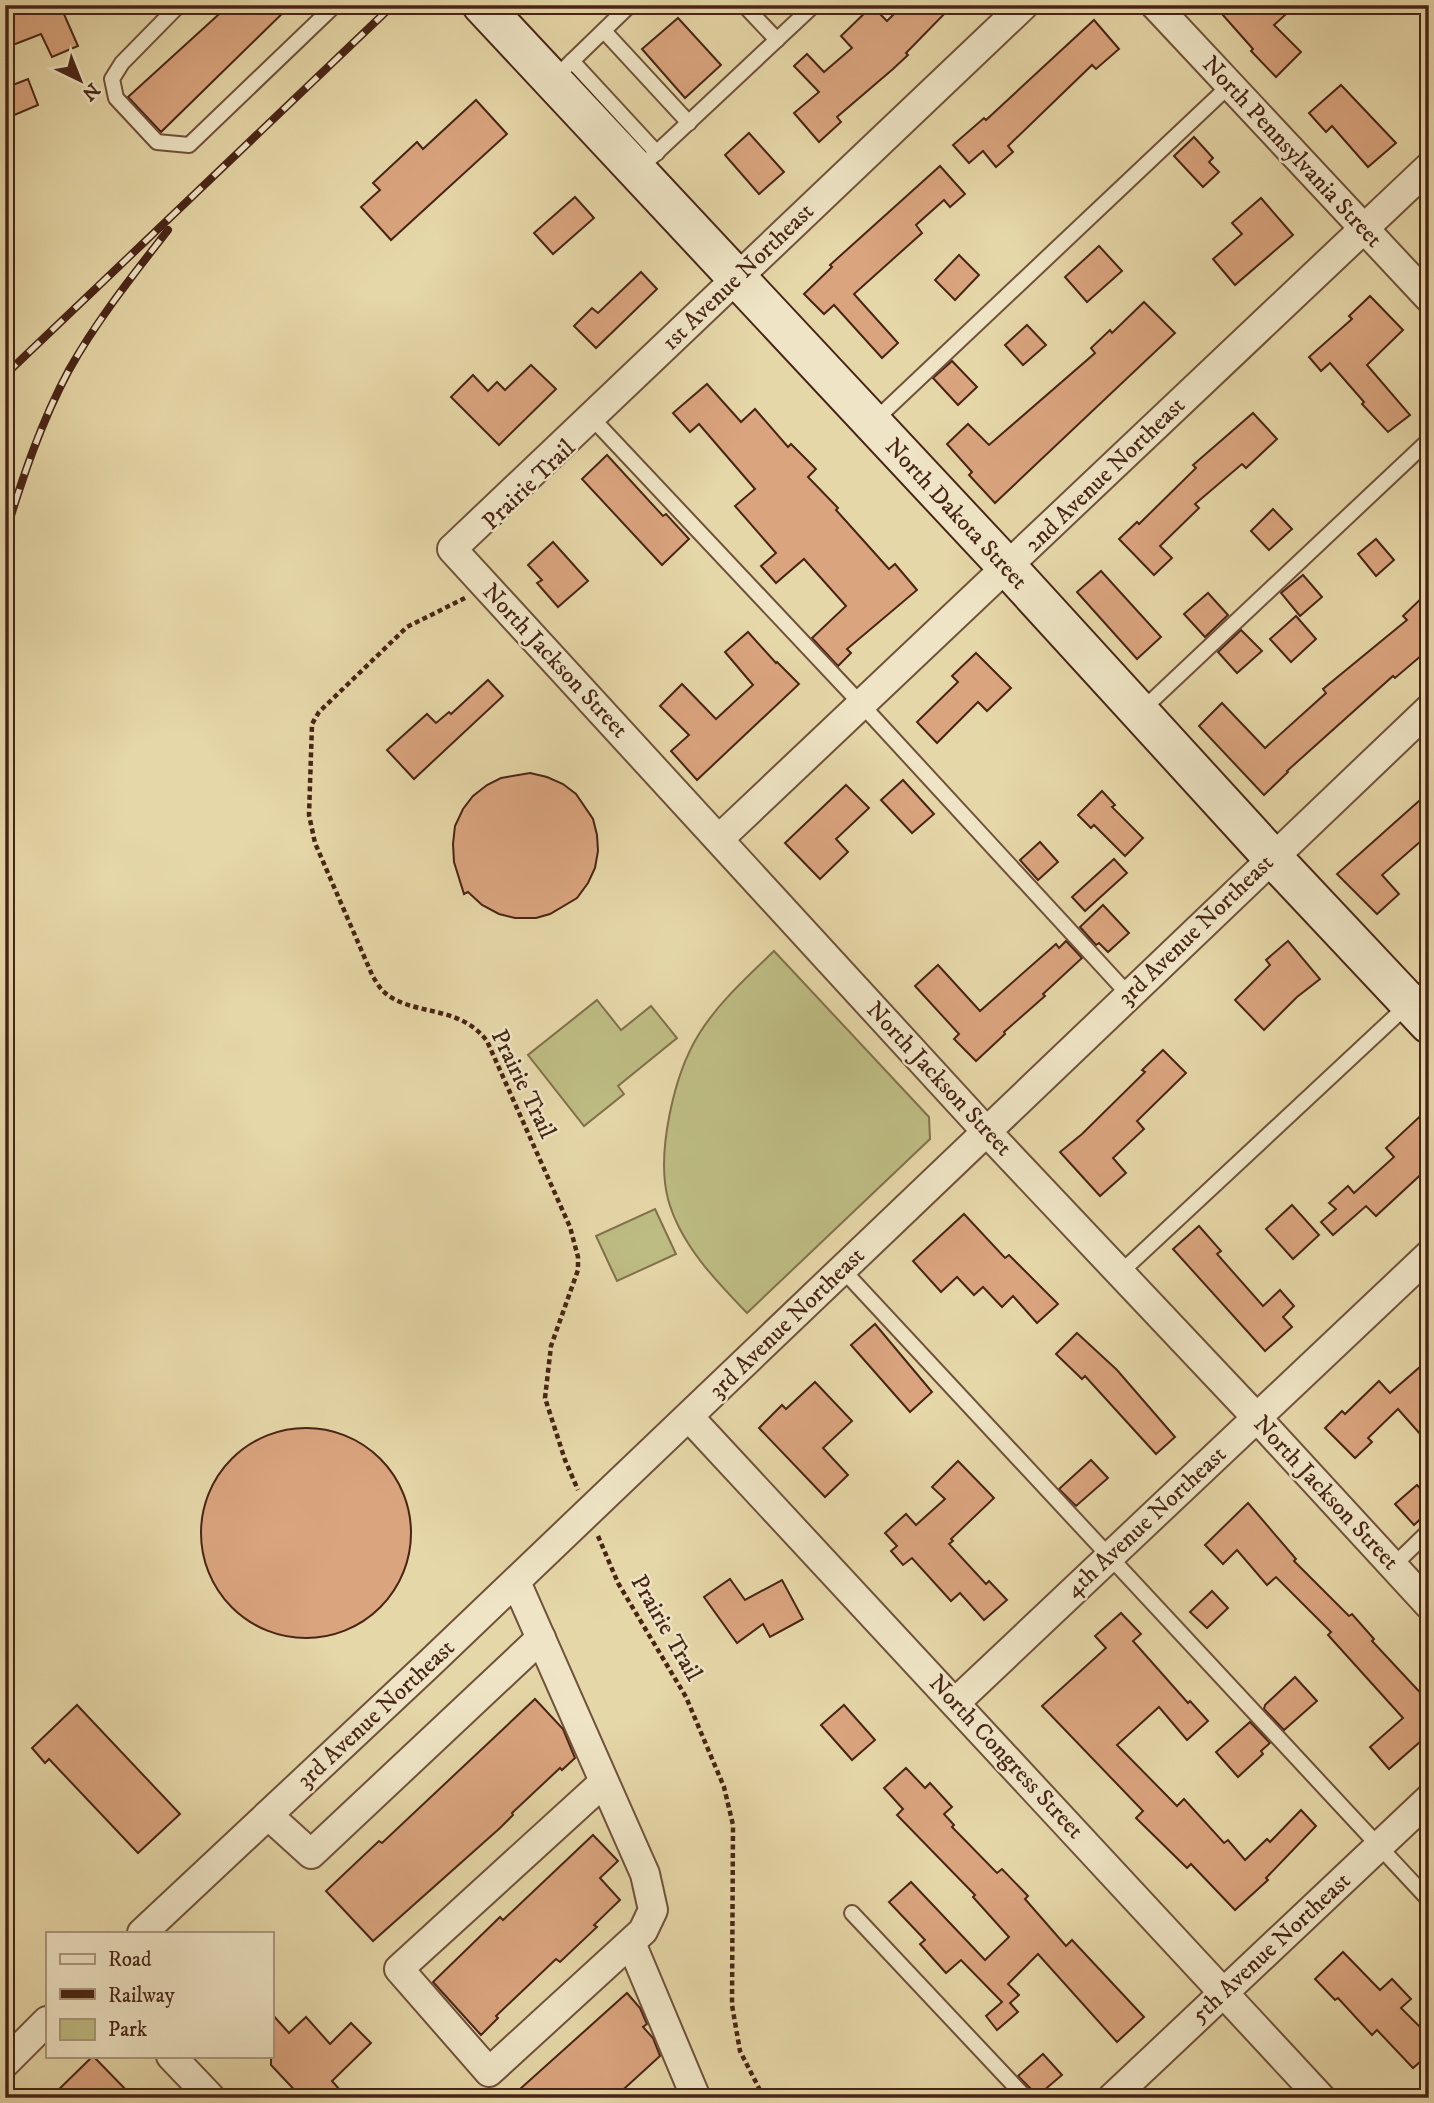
<svg xmlns="http://www.w3.org/2000/svg" width="1434" height="2103" font-family="'IM FELL DW Pica',serif">
<rect width="100%" height="100%" fill="#e6d7a8"/>
<filter id="stains"><feTurbulence type="fractalNoise" baseFrequency=".00286" numOctaves="4"/><feColorMatrix values="0 0 0 0 .2 0 0 0 0 .09 0 0 0 0 .02 0 0 0 .5 -.17"/></filter>
<radialGradient id="worn" r=".72"><stop offset=".6" stop-color="#630" stop-opacity="0"/><stop offset="1" stop-color="#630" stop-opacity=".3"/></radialGradient>
<!-- green -->
<g fill="#bdbc82" stroke="#82704c" stroke-width="2">
<path d="M774 951 929 1117 930 1139 747 1313C716 1281 680 1244 668 1199 656 1153 674 1074 699 1034 718 1003 748 976 774 951Z"/>
<path d="M597 1000 621 1030 651 1006 677 1038 618 1086 624 1094 584 1126 528 1055Z"/>
<path d="M655 1209 676 1254 617 1281 596 1236Z"/>
</g>
<!-- building -->
<g fill="#daa47e" stroke="#482416" stroke-width="2">
<path d="M5 5H60L78 46 52 57 41 34 5 48Z"/>
<path d="M229 5H291L161 132 128 97Z"/>
<path d="M903 5H953L906 53 908 55 893 69 837 117 841 122 819 142 794 113 819 92 794 66 807 54 824 72 852 48 841 36 872 6 887 21Z"/>
<path d="M1214 5H1296L1274 25 1301 52 1276 77 1251 51 1253 49Z"/>
<path d="M678 18 721 65 685 98 642 49Z"/>
<path d="M1094 20 1119 49 1096 69 1092 65 1008 146 1013 152 996 167 983 151 969 163 953 145 984 118 986 120Z"/>
<path d="M28 79 38 105 5 119V88Z"/>
<path d="M1341 85 1396 143 1368 167 1332 126 1326 132 1309 113Z"/>
<path d="M476 100 507 134 391 240 361 207 380 190 373 183 417 142 423 149Z"/>
<path d="M749 133 784 172 759 194 725 155Z"/>
<path d="M1194 137 1213 158 1209 162 1219 172 1203 187 1174 156Z"/>
<path d="M940 166 965 194 950 207 944 200 916 225 922 233 854 294 898 343 882 358 834 305 824 314 804 294 832 267 830 265Z"/>
<path d="M575 197 594 218 553 254 534 233Z"/>
<path d="M1261 198 1293 235 1235 285 1213 259 1242 234 1232 223Z"/>
<path d="M1099 246 1122 271 1087 302 1065 277Z"/>
<path d="M959 255 979 275 955 300 935 280Z"/>
<path d="M641 272 657 289 596 348 574 326 592 308 598 313Z"/>
<path d="M1370 296 1403 330 1367 365 1410 415 1388 432 1362 404 1364 402 1330 363 1321 371 1309 357 1352 319 1349 316Z"/>
<path d="M1144 302 1175 333 995 503 969 475 972 472 947 444 968 424 989 445 1095 353 1091 348 1110 330 1112 333Z"/>
<path d="M1027 325 1046 345 1023 365 1005 345Z"/>
<path d="M952 361 977 387 958 405 933 378Z"/>
<path d="M531 365 556 389 499 445 451 397 473 375 488 391 497 382 505 390Z"/>
<path d="M707 384 741 422 755 409 788 447 791 444 816 469 808 477 838 508 836 510 889 569 895 564 917 590 847 649 851 653 838 666 812 638 846 606 804 559 776 583 761 566 776 553 735 506 755 489 699 424 690 432 673 413Z"/>
<path d="M1253 413 1277 439 1246 468 1242 464 1195 504 1199 508 1160 546 1172 558 1154 575 1119 539 1137 522 1139 524 1196 468 1193 465Z"/>
<path d="M607 455 663 516 666 514 689 539 662 565 582 479Z"/>
<path d="M1273 509 1292 529 1269 550 1251 531Z"/>
<path d="M1376 539 1394 560 1376 576 1358 554Z"/>
<path d="M553 542 588 581 558 607 537 583 542 580 528 565Z"/>
<path d="M1101 571 1161 637 1137 659 1077 592Z"/>
<path d="M1303 575 1322 597 1300 616 1281 593Z"/>
<path d="M1429 591V649L1395 678 1393 676 1287 771 1288 772 1264 795 1199 726 1222 703 1265 748 1326 693 1323 689 1407 620 1403 616Z"/>
<path d="M1208 593 1228 615 1205 637 1184 614Z"/>
<path d="M1296 616 1316 639 1291 662 1270 639Z"/>
<path d="M1241 630 1262 651 1237 673 1218 652Z"/>
<path d="M748 632 776 663 777 662 799 684 697 780 671 751 689 735 660 706 682 684 716 719 753 685 725 652Z"/>
<path d="M976 653 1011 688 987 711 978 702 937 743 917 722 958 682 952 676Z"/>
<path d="M488 680 503 696 414 779 387 750 427 714 436 723 449 712 451 714Z"/>
<path d="M530 773 547 777 563 784 576 794 593 819 597 835 598 851 595 868 588 883 577 898 550 914 536 918H515L499 914 482 905 468 892 464 894 454 862 453 844 455 826 463 809 473 796 487 785 501 778Z"/>
<path d="M903 780 934 814 912 833 881 800Z"/>
<path d="M846 785 869 808 836 839 848 852 820 879 785 843Z"/>
<path d="M1102 791 1115 805 1112 807 1143 838 1125 856 1094 825 1091 828 1078 815Z"/>
<path d="M1429 792V834L1382 875 1399 894 1377 914 1337 874Z"/>
<path d="M1040 842 1058 862 1038 880 1020 860Z"/>
<path d="M1114 859 1127 873 1085 911 1072 897Z"/>
<path d="M1103 905 1129 933 1108 952 1099 943 1096 945 1080 927Z"/>
<path d="M1066 941 1082 958 1043 994 1045 996 1004 1032 1005 1034 976 1061 954 1039 959 1034 915 986 938 965 980 1011 1056 944 1059 948Z"/>
<path d="M1288 941 1320 979 1297 997 1264 1030 1235 1000 1270 965 1266 960Z"/>
<path d="M1163 1050 1186 1073 1137 1121 1144 1129 1113 1158 1126 1173 1100 1196 1060 1152 1082 1134 1145 1072 1142 1070Z"/>
<path d="M1429 1108V1167L1376 1216 1366 1206 1333 1235 1321 1222 1336 1209 1329 1203 1348 1186 1354 1193 1394 1157 1386 1148Z"/>
<path d="M1292 1205 1319 1235 1293 1259 1266 1229Z"/>
<path d="M964 1214 1005 1258 1009 1255 1058 1304 1037 1323 1013 1296 1002 1307 983 1287 974 1295 957 1277 941 1292 913 1261Z"/>
<path d="M1199 1226 1221 1251 1217 1254 1263 1306 1280 1290 1294 1306 1283 1317 1292 1327 1265 1351 1173 1249Z"/>
<path d="M875 1324 932 1392 910 1412 851 1345Z"/>
<path d="M1077 1333 1117 1370 1175 1437 1156 1454 1085 1376 1082 1379 1056 1354Z"/>
<path d="M1429 1359V1444L1398 1409 1368 1438 1372 1442 1355 1458 1325 1428 1342 1411 1345 1414 1379 1381 1390 1393Z"/>
<path d="M815 1382 852 1421 823 1448 848 1475 825 1497 759 1428 782 1405 786 1409Z"/>
<circle cx="306" cy="1533" r="105"/>
<path d="M1091 1460 1108 1478 1076 1506 1059 1489Z"/>
<path d="M958 1461 994 1498 951 1539 953 1541 949 1544 986 1584 989 1581 1007 1600 984 1620 960 1593 951 1601 912 1558 903 1565 891 1551 897 1546 885 1533 906 1514 916 1525 945 1499 932 1487Z"/>
<path d="M1417 1485 1429 1498V1511L1414 1525 1395 1504Z"/>
<path d="M1248 1503 1296 1559 1294 1561 1349 1616 1352 1614 1374 1639 1372 1641 1429 1702V1734L1389 1769 1370 1747 1403 1718 1328 1635 1331 1632 1276 1577 1267 1585 1237 1550 1223 1564 1205 1545Z"/>
<path d="M730 1579 745 1600 782 1580 803 1619 770 1637 763 1624 737 1643 704 1597Z"/>
<path d="M1212 1591 1228 1608 1207 1628 1190 1612Z"/>
<path d="M1121 1613 1141 1634 1133 1641 1188 1703 1190 1701 1208 1721 1187 1740 1159 1707 1117 1745 1177 1806 1184 1799 1224 1843 1228 1840 1245 1860 1267 1839 1270 1842 1301 1810 1316 1826 1266 1878 1268 1880 1235 1910 1191 1864 1187 1868 1136 1818 1143 1811 1042 1706 1106 1648 1095 1636Z"/>
<path d="M1295 1677 1317 1701 1284 1730 1264 1709 1265 1705Z"/>
<path d="M535 1699 563 1729 575 1758 562 1770 560 1768 512 1813 513 1815 500 1828 373 1941 326 1891 379 1841 382 1843Z"/>
<path d="M77 1705 180 1814 138 1853 49 1759 45 1763 32 1748Z"/>
<path d="M844 1705 875 1740 852 1760 821 1725Z"/>
<path d="M1250 1722 1270 1743 1261 1751 1263 1754 1238 1777 1216 1752Z"/>
<path d="M906 1768 925 1788 930 1783 952 1807 944 1814 954 1825 952 1827 997 1873 1002 1869 1028 1896 1025 1899 1066 1946 1072 1940 1144 2017 1117 2042 1038 1954 1008 1984 1019 1995 1010 2003 1018 2012 997 2030 986 2016 1002 2002 961 1960 946 1973 920 1944 925 1940 889 1902 911 1882 985 1960 1009 1937 973 1897 975 1895 897 1815 903 1809 884 1788Z"/>
<path d="M593 1835 618 1861 600 1878 620 1900 594 1925 597 1927 560 1962 556 1959 496 2016 498 2018 481 2035 433 1982 500 1917 503 1920Z"/>
<path d="M1343 1952 1380 1990 1392 1979 1411 1999 1401 2008 1429 2036V2054L1413 2068 1377 2030 1372 2035 1338 1998 1335 2000 1315 1979Z"/>
<path d="M627 1993 640 2008 647 2024 643 2027 653 2038 660 2056 614 2098H510Z"/>
<path d="M271 2013 289 2033 306 2017 330 2044 351 2023 371 2043 332 2081 347 2098H302L271 2065Z"/>
<path d="M1043 2054 1062 2075 1035 2098 1033 2091 1018 2076Z"/>
<path d="M93 2056 134 2098H50Z"/>
</g>
<g fill="none" stroke-linecap="round" stroke-linejoin="round">
<!-- lane casing -->
<g stroke="#70513a" stroke-width="18">
<g id="lane">
<path d="M179 5 122 63 112 79 116 98 157 142 189 145 335 5"/>
<path d="M744 5 777 40"/>
<path d="M1427 5 1429 7"/>
<path d="M604 31 689 123"/>
<path d="M572 61 657 153"/>
<path d="M566 67 630 5"/>
<path d="M639 169 814 5"/>
<path d="M591 417 862 705 1129 995"/>
<path d="M872 423 1230 85"/>
<path d="M1142 710 1429 440"/>
<path d="M842 1269 1429 1900"/>
<path d="M1120 1273 1429 985"/>
<path d="M1393 1566 1429 1531"/>
<path d="M852 1913 1026 2098"/>
</g>
</g>
<!-- street casing -->
<g stroke="#70513a" stroke-width="32">
<g id="street">
<path d="M1024 5 452 549 986 1131 1257 1418 1429 1605"/>
<path d="M1155 5 1429 298"/>
<path d="M719 839 1429 167"/>
<path d="M689 1417 1321 2098"/>
<path d="M516 1582 645 1874 653 1910 643 1931 489 2072 399 1969 604 1782"/>
<path d="M956 1702 1429 1255"/>
<path d="M268 1815 311 1854 541 1638"/>
<path d="M142 1933 429 1664 1429 709"/>
<path d="M631 1943 696 2098"/>
<path d="M171 2056 211 2098"/>
<path d="M5 2063 47 2021"/>
<path d="M1112 2098 1429 1799"/>
</g>
</g>
<!-- secondary casing -->
<g stroke="#482416" stroke-width="42">
<path id="secondary" d="M482 5 1008 568 1272 857 1429 1024"/>
</g>
<!-- path -->
<g stroke="#482416" stroke-width="4.5" stroke-dasharray="5 3.5" stroke-linecap="butt">
<path d="M465 598 407 627 319 712 312 724 309 815 315 843 373 977C376 981 379 987 383 991 410 1017 458 1003 487 1041L570 1227 578 1257V1270L551 1346 545 1398 565 1460 578 1490"/>
<path d="M598 1536 618 1583 686 1697 724 1787 733 1825 732 2005 740 2051 764 2098"/>
</g>
<!-- lane -->
<use href="#lane" stroke="#efe5c6" stroke-width="14"/>
<!-- street -->
<use href="#street" stroke="#efe5c6" stroke-width="28"/>
<!-- secondary -->
<use href="#secondary" stroke="#efe5c6" stroke-width="38"/>
<!-- rail casing -->
<g stroke="#482416" stroke-width="8">
<g id="rail">
<path d="M5 375 393 5"/>
<path d="M5 535C22 479 41 422 69 370 97 320 133 275 168 230"/>
</g>
</g>
<!-- rail -->
<use href="#rail" stroke="#efe5c6" stroke-width="5" stroke-dasharray="16" stroke-linecap="butt"/>
</g>
<g text-anchor="middle" dominant-baseline="central" stroke-width="5" stroke-linejoin="round" paint-order="stroke">
<!-- street labels -->
<g font-size="24" fill="#482416" stroke="#efe5c6">
<text transform="translate(1292 152) rotate(47)">North Pennsylvania Street</text>
<text transform="translate(738 277) rotate(-44)">1st Avenue Northeast</text>
<text transform="translate(1105 475) rotate(-44)">2nd Avenue Northeast</text>
<text transform="translate(529 485) rotate(-44)">Prairie Trail</text>
<text transform="translate(956 514) rotate(47)">North Dakota Street</text>
<text transform="translate(555 661) rotate(47)">North Jackson Street</text>
<text transform="translate(1196 930) rotate(-44)">3rd Avenue Northeast</text>
<text transform="translate(939 1079) rotate(47)">North Jackson Street</text>
<text transform="translate(523 1084) rotate(64)">Prairie Trail</text>
<text transform="translate(787 1323) rotate(-44)">3rd Avenue Northeast</text>
<text transform="translate(1326 1493) rotate(47)">North Jackson Street</text>
<text transform="translate(1146 1522) rotate(-43)">4th Avenue Northeast</text>
<text transform="translate(666 1628) rotate(60)">Prairie Trail</text>
<text transform="translate(376 1714) rotate(-43)">3rd Avenue Northeast</text>
<text transform="translate(1006 1757) rotate(47)">North Congress Street</text>
<text transform="translate(1271 1948) rotate(-43)">5th Avenue Northeast</text>
</g>
</g>
<!-- margin -->
<rect width="1434" height="2103" fill="none" stroke="#e6d7a8" stroke-width="28"/>
<rect x="7" y="7" width="1420" height="2089" fill="none" stroke="#482416" stroke-width="3.5"/>
<rect x="14" y="14" width="1406" height="2075" fill="none" stroke="#482416" stroke-width="2"/>
<!-- legend -->
<rect x="46" y="1932" width="228" height="126" fill="#efe5c6" stroke="#ac9880" stroke-width="2"/>
<rect x="60" y="1954" width="35" height="10" fill="#efe5c6" stroke="#ac9880" stroke-width="2"/>
<text x="108" y="1966" font-size="21" fill="#482416">Road</text>
<rect x="60" y="1989" width="35" height="10" fill="#482416" stroke="#ac9880" stroke-width="2"/>
<text x="108" y="2002" font-size="21" fill="#482416">Railway</text>
<rect x="60" y="2019" width="35" height="21" fill="#bdbc82" stroke="#ac9880" stroke-width="2"/>
<text x="108" y="2036" font-size="21" fill="#482416">Park</text>
<!-- north arrow -->
<g transform="translate(80 80) rotate(137)" stroke="#efe5c6" stroke-width="5" paint-order="stroke">
<path d="M0-5L12 26L0 18L-12 26Z" fill="#482416"/>
<text y="-10" font-size="19" font-weight="bold" text-anchor="middle" fill="#482416">N</text>
</g>
<rect width="100%" height="100%" filter="url(#stains)"/>
<rect width="100%" height="100%" fill="url(#worn)"/>
</svg>
